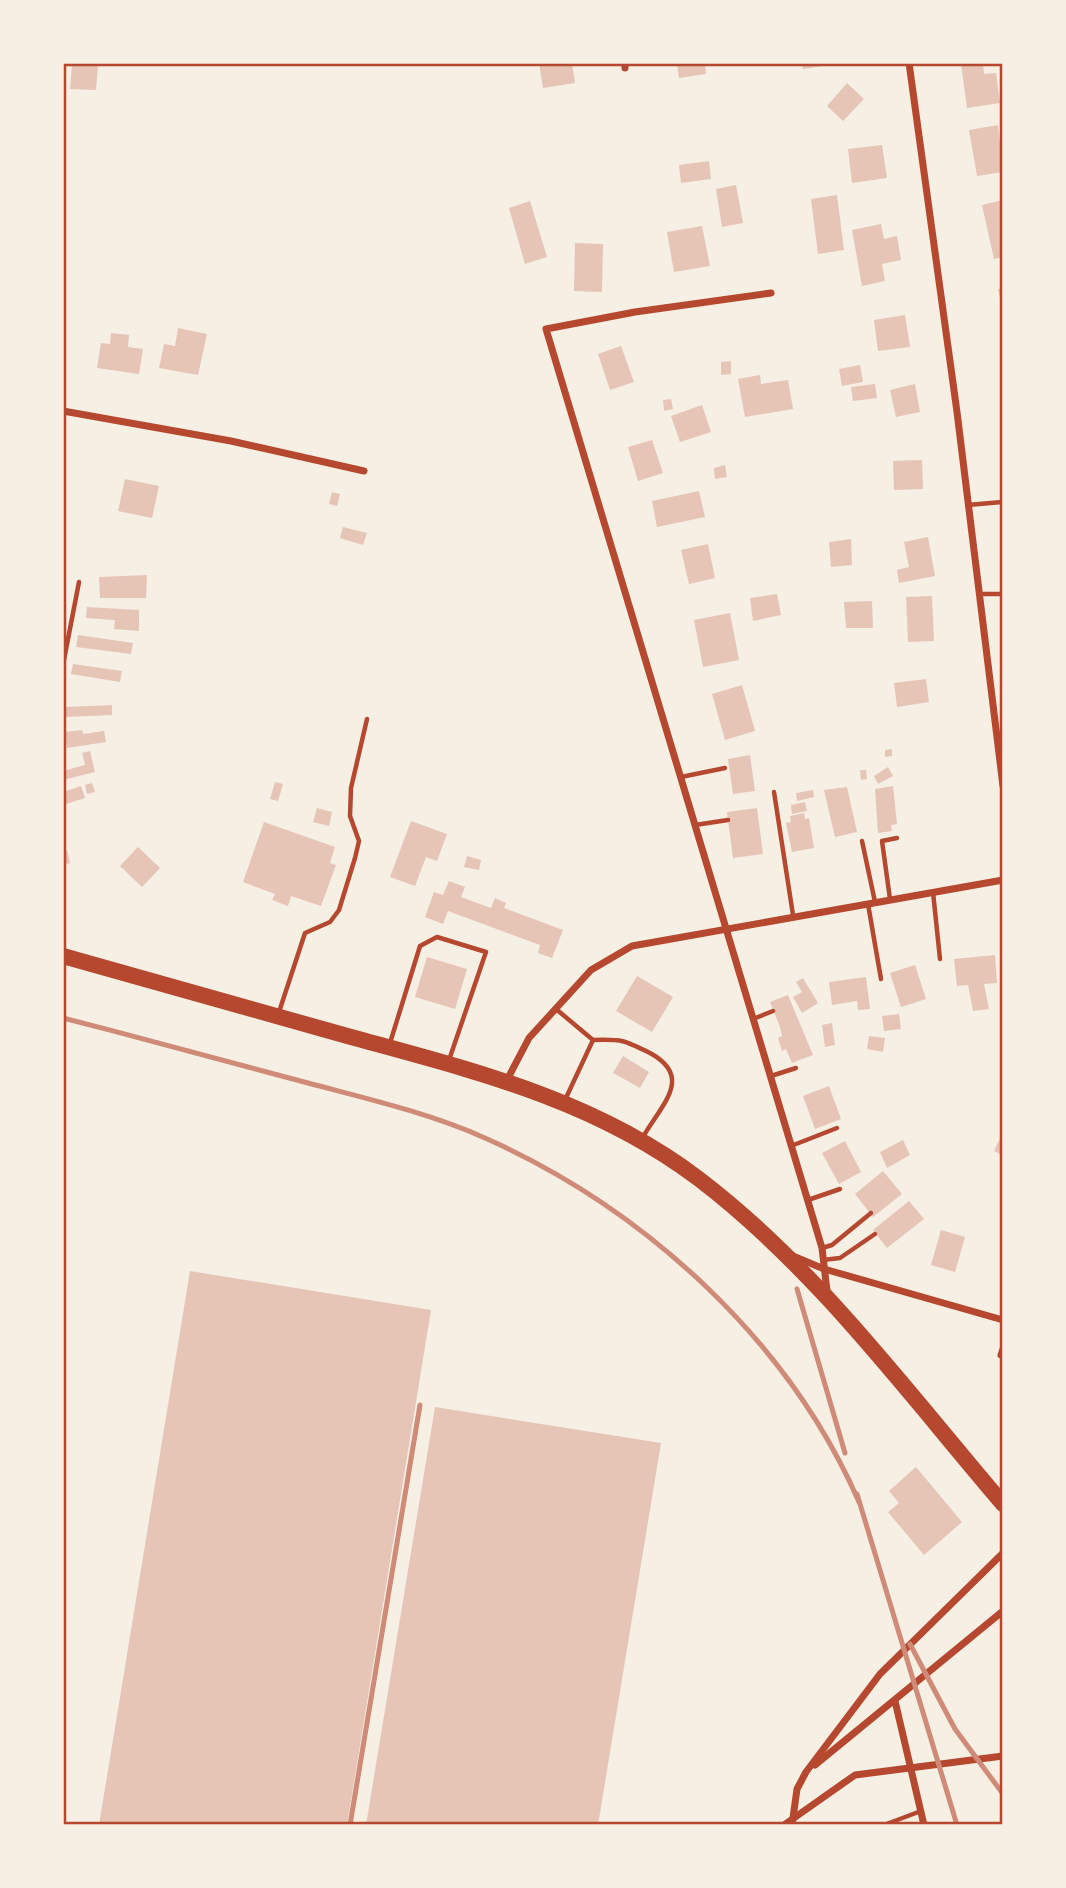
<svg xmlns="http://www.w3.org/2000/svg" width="1066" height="1888" font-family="'Nunito Sans',sans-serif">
<rect width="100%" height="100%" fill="#f6efe4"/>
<!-- building -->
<g fill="#e6c5b7">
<path d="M539 63H572L575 83 543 88Z"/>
<path d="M677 63H705L706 74 679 78Z"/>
<path d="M802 63H823V66L803 69Z"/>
<path d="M983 63 984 74 996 73 1000 103 967 108 961 64Z"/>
<path d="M72 64 98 65 96 90 70 89Z"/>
<path d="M847 83 864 99 843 121 827 106Z"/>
<path d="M998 125 1003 172 977 176 969 130Z"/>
<path d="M882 145 887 178 852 183 848 149Z"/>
<path d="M709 161 711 179 681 183 679 165Z"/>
<path d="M736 185 743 223 722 227 716 189Z"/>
<path d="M837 195 844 250 818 254 811 199Z"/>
<path d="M1003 200V257L994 259 982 205Z"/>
<path d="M530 201 547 257 525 264 509 208Z"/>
<path d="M881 224 884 239 897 236 901 260 882 264 885 281 862 286 852 230Z"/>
<path d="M702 226 710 266 674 272 667 232Z"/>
<path d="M575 243 603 244 602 292 574 291Z"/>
<path d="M1003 288V309H1002L998 289Z"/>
<path d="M905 315 910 347 878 351 874 320Z"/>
<path d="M178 328 207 334 198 375 159 368 164 344 175 346Z"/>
<path d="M111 333 129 335 128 347 143 349 139 374 97 368 101 343 110 344Z"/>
<path d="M621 346 634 382 610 390 598 354Z"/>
<path d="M731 361V374L721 375V362Z"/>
<path d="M860 365 863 382 842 386 839 369Z"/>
<path d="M760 375 761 384 788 380 793 409 745 417 738 379Z"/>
<path d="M875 384 877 398 853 401 851 387Z"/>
<path d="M915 384 920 412 896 417 890 390Z"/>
<path d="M671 399 673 409 664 411 663 400Z"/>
<path d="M702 405 711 432 680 442 671 416Z"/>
<path d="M652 440 663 473 638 481 628 447Z"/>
<path d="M922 460 923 489 894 490 893 461Z"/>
<path d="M725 465 727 477 715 479 714 468Z"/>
<path d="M125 479 159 486 152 518 118 511Z"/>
<path d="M699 491 705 517 657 527 652 501Z"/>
<path d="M332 492 340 494 337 506 329 504Z"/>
<path d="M343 527 367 533 363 545 340 538Z"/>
<path d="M928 537 935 576 899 583 897 570 909 567 904 542Z"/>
<path d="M851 539 852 565 831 567 829 542Z"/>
<path d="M708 544 715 578 689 584 681 550Z"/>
<path d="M147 575 146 598H100L99 577Z"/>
<path d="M777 594 781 615 753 621 750 598Z"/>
<path d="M932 596 934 641 908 642 906 597Z"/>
<path d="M872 601 873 628H846L844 602Z"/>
<path d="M87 607 139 610V631L114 629 115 620 86 618Z"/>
<path d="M730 613 739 660 703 667 694 620Z"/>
<path d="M78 635 133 643 131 654 76 647Z"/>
<path d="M73 664 122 671 120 682 71 674Z"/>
<path d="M926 679 929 702 897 707 894 683Z"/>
<path d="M742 685 755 731 725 740 712 694Z"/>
<path d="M112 705V715L65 717V707Z"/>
<path d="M82 730 83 734 104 731 106 742 67 748 65 732Z"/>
<path d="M892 749V756L885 757V750Z"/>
<path d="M90 751 95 772 63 780V771L85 765 82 753Z"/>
<path d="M750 755 755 791 733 794 728 759Z"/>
<path d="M888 767 893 776 878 784 874 776Z"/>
<path d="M860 770H866L867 779 861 780Z"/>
<path d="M275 782 283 784 278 801 270 799Z"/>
<path d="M92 783 95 792 87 794 85 785Z"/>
<path d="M81 786 85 798 63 805V792Z"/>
<path d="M893 786 897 824 891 825 892 831 878 833 875 789Z"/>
<path d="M847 787 857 832 835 837 824 790Z"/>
<path d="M813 790 814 797 797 801 796 793Z"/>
<path d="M805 802 807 811 792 814 791 805Z"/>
<path d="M317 808 332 812 329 826 313 822Z"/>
<path d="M757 808 763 854 733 858 727 812Z"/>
<path d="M804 813 805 819 809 818 814 848 792 852 786 823 791 822 790 816Z"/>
<path d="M411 821 447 834 437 861 426 857 415 886 390 877Z"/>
<path d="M264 822 335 847 330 863 336 865 321 906 291 896 288 906 272 900 275 894 243 882Z"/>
<path d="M138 847 160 868 142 887 120 866Z"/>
<path d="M67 850 70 863 63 865V851Z"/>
<path d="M467 856 481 860 479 870 464 867Z"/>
<path d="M449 881 465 887 461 897 491 908 495 898 506 903 504 908 563 930 552 958 538 953 540 945 448 911 443 924 425 917 434 892 443 895Z"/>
<path d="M995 955 997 983 984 984 989 1009 973 1011 968 985 957 986 954 959Z"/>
<path d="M427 957 467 969 455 1009 415 997Z"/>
<path d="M915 965 926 999 901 1007 890 973Z"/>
<path d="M637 976 673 997 652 1032 616 1011Z"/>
<path d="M866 977 870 1009 858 1010 857 1001 832 1005 829 982Z"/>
<path d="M803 978 818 1003 802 1013 793 997 802 992 796 982Z"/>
<path d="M788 995 813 1055 792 1063 786 1049 782 1051 778 1038 782 1036 780 1027 770 1002Z"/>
<path d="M899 1014 901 1029 884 1031 882 1016Z"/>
<path d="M832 1023 835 1045 825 1047 822 1025Z"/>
<path d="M869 1036 885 1038 883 1052 867 1049Z"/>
<path d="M623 1056 649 1072 640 1088 613 1073Z"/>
<path d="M829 1086 841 1119 815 1129 803 1096Z"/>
<path d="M1003 1132V1156L994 1151Z"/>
<path d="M903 1140 910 1155 887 1168 880 1152Z"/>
<path d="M845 1141 861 1172 839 1184 822 1153Z"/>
<path d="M883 1171 902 1194 873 1217 855 1194Z"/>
<path d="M909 1201 924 1219 887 1248 873 1230Z"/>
<path d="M941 1230 965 1237 955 1272 931 1265Z"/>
<path d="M190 1271 431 1310 347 1825H99Z"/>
<path d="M435 1407 661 1443 598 1825H366Z"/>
<path d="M916 1467 962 1522 924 1555 888 1512 899 1503 889 1491Z"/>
</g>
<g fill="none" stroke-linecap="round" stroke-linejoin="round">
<!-- service -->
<g stroke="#b5482f" stroke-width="4.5">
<path d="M1003 472V505"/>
<path d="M968 505 1002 502"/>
<path d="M980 594H1003"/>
<path d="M63 665 79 582"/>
<path d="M681 777 725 768"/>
<path d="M774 792 793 915"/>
<path d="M695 825 728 820"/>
<path d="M862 841 875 902"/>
<path d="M933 892 940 959"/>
<path d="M890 899 882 841 897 838"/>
<path d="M868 904 881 979"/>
<path d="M556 1009 593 1040 565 1100"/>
<path d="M279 1012 305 933 330 922 339 910 355 858 359 841 350 816 351 788 367 719"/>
<path d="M753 1019 773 1011"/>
<path d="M593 1040C622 1039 624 1040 650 1053 694 1077 662 1104 643 1137"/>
<path d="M390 1043 420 946 437 937 486 952 449 1060"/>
<path d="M771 1076 796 1068"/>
<path d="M791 1146 837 1128"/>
<path d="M808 1200 840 1189"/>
<path d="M822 1248 832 1245 871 1213"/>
<path d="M823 1260 840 1258 875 1234"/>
<path d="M884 1825 921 1811"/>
</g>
<!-- minor -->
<g stroke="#b5482f" stroke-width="7">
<path d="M625 63V68"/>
<path d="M909 63 957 412 1003 786"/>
<path d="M771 293 635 312 546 329 822 1248 827 1291"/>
<path d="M63 411 231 441 364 471"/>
<path d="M507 1080 529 1038 591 970 632 946 1003 880"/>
<path d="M793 1256 824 1269 1003 1320"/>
<path d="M1001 1355 1003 1349"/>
<path d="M895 1701 924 1825"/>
<path d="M815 1765 1003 1611"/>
<path d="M784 1825 855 1775 1003 1756"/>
<path d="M792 1825 797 1789 806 1772 880 1674 1003 1553"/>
</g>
<!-- primary -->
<path stroke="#b5482f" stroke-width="16" d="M63 956C159 983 255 1010 351 1037 475 1071 595 1100 699 1179 817 1269 907 1392 1003 1504"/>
<!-- rail -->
<g stroke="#cf8b77" stroke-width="5">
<path d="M63 1018C145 1039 227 1061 308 1083 368 1099 429 1113 485 1138 645 1209 789 1341 859 1502"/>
<path d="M797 1289 845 1453"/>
<path d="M857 1494 957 1825"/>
<path d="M910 1644 955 1729 1003 1794"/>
<path d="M350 1825 420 1405"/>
</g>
</g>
<!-- border -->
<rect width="1066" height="1888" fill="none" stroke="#f6efe4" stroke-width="130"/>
<rect x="65" y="65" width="936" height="1758" fill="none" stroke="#b5482f" stroke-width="2.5"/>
</svg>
